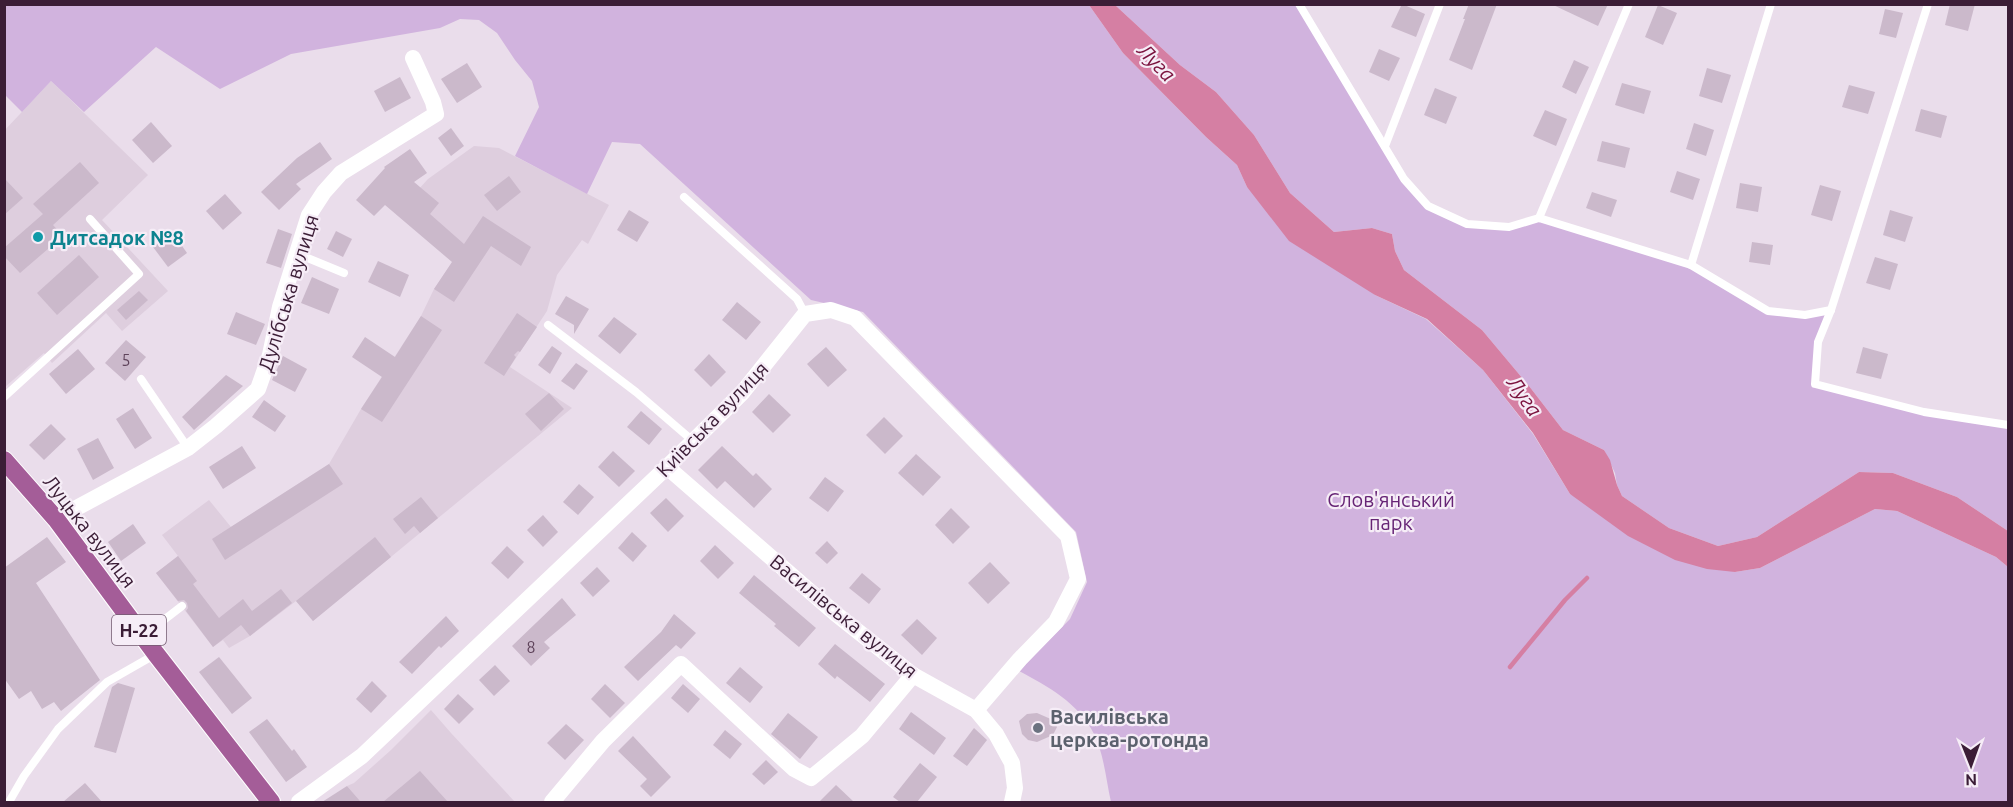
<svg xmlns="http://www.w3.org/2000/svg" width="2013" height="807" font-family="Ubuntu,sans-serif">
<rect width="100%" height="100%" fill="#eaddeb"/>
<!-- built -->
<g fill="#decede">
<path d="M51 81 148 175 102 220 168 291 122 331 106 313 52 363 44 353 5 387 4 131Z"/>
<path d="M474 146 499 148 609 205 588 244 582 240 557 275 547 311 510 367 572 408 313 621 296 601 250 636 229 648 223 640 213 647 156 573 178 556 162 535 209 500 231 527 329 464 361 409 421 316 434 289 453 261 396 214 428 179Z"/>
<path d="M431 710 451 733 515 802H361L347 786 354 783 391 750Z"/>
</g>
<!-- green -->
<g fill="#d1b3de">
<path d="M4 5H1089L1123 53 1206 137 1237 165 1247 187 1375 295 1426 319 1483 370 1533 434 1570 494 1735 572 1760 568 1875 509 1897 511 1996 557 2008 567V802H1111C1106 780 1104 754 1094 734 1079 703 1047 686 1019 671L1070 619 1087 582 1076 532 863 312 811 300 640 144 612 142 587 194 515 156 539 107 532 81 515 60 497 33 479 20 460 19 440 28 291 54 220 89 156 47 84 112 51 81 22 112 5 95Z"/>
<path d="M1115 5H1299L1385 146 1428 206 1467 224 1509 227 1539 218 1691 265 1768 311 1805 315 1831 310 1818 342 1815 384 1924 412 2008 425V531L1957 497 1893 473 1859 472 1757 537 1718 546 1669 528 1622 496 1617 485 1615 473 1604 450 1563 430 1529 386 1482 330 1404 270 1395 251 1392 234 1372 228 1334 232 1290 193 1254 135 1216 92 1180 65Z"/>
</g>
<!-- water -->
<path fill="#d57fa3" d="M1089 5H1115L1180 65 1216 92 1254 135 1290 193 1334 232 1372 228 1392 234 1395 251 1404 270 1482 330 1529 386 1563 430 1604 450 1610 460 1617 485 1622 496 1669 528 1718 546 1757 537 1859 472 1893 473 1957 497 2008 531V567L1996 557 1897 511 1875 509 1760 568 1735 572 1707 569 1675 560 1628 536 1570 494 1533 433 1483 370 1427 319 1375 295 1289 241 1247 187 1237 165 1206 137 1123 53Z"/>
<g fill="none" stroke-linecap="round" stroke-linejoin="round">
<!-- stream -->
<path stroke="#d57fa3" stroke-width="4.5" d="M1510 667 1565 600 1587 578"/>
</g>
<!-- building -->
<g fill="#cbb9cb">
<path d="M1402 4 1425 14 1416 37 1391 27Z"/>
<path d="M1469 4H1497L1472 70 1449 60 1465 19H1463Z"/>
<path d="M1551 4H1608L1598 26Z"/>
<path d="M1950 4H1975L1968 31 1945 25Z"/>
<path d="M1658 5 1677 13 1663 45 1645 37Z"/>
<path d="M1885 9 1903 13 1896 38 1879 34Z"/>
<path d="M1379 49 1400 58 1389 81 1369 72Z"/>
<path d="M1574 60 1589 67 1576 94 1562 87Z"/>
<path d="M467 63 482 87 457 103 441 79Z"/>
<path d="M1707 68 1731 75 1722 103 1699 96Z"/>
<path d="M400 77 411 98 385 112 374 91Z"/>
<path d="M1622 83 1651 91 1644 114 1615 105Z"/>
<path d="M1849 85 1875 92 1868 114 1842 107Z"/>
<path d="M1435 88 1457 97 1446 124 1424 115Z"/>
<path d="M1921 109 1947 116 1941 138 1915 131Z"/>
<path d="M1545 110 1567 119 1556 146 1533 136Z"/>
<path d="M151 122 172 146 153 163 132 140Z"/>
<path d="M1694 123 1714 130 1706 156 1686 149Z"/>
<path d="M451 128 464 146 451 156 438 138Z"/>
<path d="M1602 141 1630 148 1625 168 1597 161Z"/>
<path d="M320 142 332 159 296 184 301 189 279 210 261 192 297 158Z"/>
<path d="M410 149 427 173 414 182 439 203 430 214 464 244 483 216 531 247 521 266 491 246 454 302 434 289 452 262 385 205 374 216 356 200 385 168 384 167Z"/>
<path d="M80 162 99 183 53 225 63 236 20 273 4 256V248L43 214 33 204Z"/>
<path d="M1677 171 1700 179 1693 200 1670 192Z"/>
<path d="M509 176 521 192 497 211 484 195Z"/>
<path d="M4 178 23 198 4 215Z"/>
<path d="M1740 183 1762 187 1758 212 1736 208Z"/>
<path d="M1820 185 1841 191 1832 221 1811 215Z"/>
<path d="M1592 192 1617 200 1611 217 1586 208Z"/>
<path d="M225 194 242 213 223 230 206 211Z"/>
<path d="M629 210 649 222 637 242 617 230Z"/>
<path d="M1890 210 1913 217 1905 242 1883 235Z"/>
<path d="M278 229 292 234 281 268 266 263Z"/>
<path d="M336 231 352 239 343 257 327 249Z"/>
<path d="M173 233 187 253 168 267 153 247Z"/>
<path d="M1752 242 1773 245 1770 265 1749 262Z"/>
<path d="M79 255 99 277 57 315 37 293Z"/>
<path d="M1875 257 1898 264 1890 290 1866 283Z"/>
<path d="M378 261 409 275 400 297 368 282Z"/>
<path d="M312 277 339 289 329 314 301 303Z"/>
<path d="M139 291 148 300 126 320 117 310Z"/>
<path d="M566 296 589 309 574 334V325L555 314Z"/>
<path d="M737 302 761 322 746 340 722 320Z"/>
<path d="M236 312 265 324 256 345 227 334Z"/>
<path d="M517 313 537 327 520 352 518 351 514 355 516 357 504 376 484 363Z"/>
<path d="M421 316 442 330 382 422 361 409 382 377 352 357 365 337 395 357Z"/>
<path d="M614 317 637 334 620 354 598 336Z"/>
<path d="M126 340 146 357 125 381 105 363Z"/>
<path d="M552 346 562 353 550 374 538 365Z"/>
<path d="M826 347 847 370 828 387 807 364Z"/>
<path d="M1863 347 1888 354 1881 379 1856 373Z"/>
<path d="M78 349 95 369 66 394 49 374Z"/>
<path d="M709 354 726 372 711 387 694 370Z"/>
<path d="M283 356 307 369 295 392 272 380Z"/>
<path d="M576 363 588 371 574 390 561 381Z"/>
<path d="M226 375 243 386 194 430 182 417Z"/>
<path d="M549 393 564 409 541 431 525 414Z"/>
<path d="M769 394 791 415 773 433 752 412Z"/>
<path d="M264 400 286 416 275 432 252 417Z"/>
<path d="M133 408 152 438 135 449 116 419Z"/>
<path d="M641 411 662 429 649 445 627 427Z"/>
<path d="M884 417 903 436 885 454 866 435Z"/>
<path d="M51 424 66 439 44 460 29 445Z"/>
<path d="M98 438 114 468 93 480 77 449Z"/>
<path d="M242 446 256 468 223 489 209 467Z"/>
<path d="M722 446 753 476 756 473 772 489 754 508 725 481 717 489 698 470Z"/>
<path d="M613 451 635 471 619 487 598 467Z"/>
<path d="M916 454 941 477 923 496 898 473Z"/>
<path d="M329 464 343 484 225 560 212 539Z"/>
<path d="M825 477 844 491 828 512 809 498Z"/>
<path d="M579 484 594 497 578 515 563 502Z"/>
<path d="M421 497 438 518 420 533 414 526 405 534 393 519Z"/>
<path d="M666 498 684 516 668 532 650 513Z"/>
<path d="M951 508 970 527 953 544 935 525Z"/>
<path d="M543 515 558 532 543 547 527 530Z"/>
<path d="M133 524 146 543 121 561 108 542Z"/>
<path d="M632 532 647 546 633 562 618 548Z"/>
<path d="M47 537 66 562 36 583 100 680 61 711 54 702 42 709 31 691 19 699 4 678V568Z"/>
<path d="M375 537 391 557 313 621 296 601Z"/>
<path d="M827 541 838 553 827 564 815 553Z"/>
<path d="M715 545 734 563 718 579 700 561Z"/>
<path d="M507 546 524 562 508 579 491 563Z"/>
<path d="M178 556 197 581 193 584 219 618 243 599 252 611 281 589 292 603 250 636 241 625 213 647 186 611 188 608 187 603 184 600 178 601 156 573Z"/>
<path d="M990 562 1010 583 988 604 968 583Z"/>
<path d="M597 567 610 581 593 597 580 583Z"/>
<path d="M862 573 881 589 869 604 849 588Z"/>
<path d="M754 575 816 628 799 647 774 626 776 624 739 593Z"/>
<path d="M562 598 576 615 544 642 550 648 531 666 512 646Z"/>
<path d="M674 614 696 633 681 649 676 645 638 681 624 667 661 632Z"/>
<path d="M446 616 459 631 441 648 439 646 412 674 399 662Z"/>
<path d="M917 619 937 638 922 655 901 635Z"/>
<path d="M835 644 885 684 870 702 837 676 835 679 818 664Z"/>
<path d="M219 657 252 698 232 714 199 672Z"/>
<path d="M495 665 510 681 494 696 479 680Z"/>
<path d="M740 667 763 687 750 703 726 683Z"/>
<path d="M372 681 387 696 371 713 356 699Z"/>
<path d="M118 683 135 688 116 753 94 747 112 687Z"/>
<path d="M605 684 625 703 610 718 591 699Z"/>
<path d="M683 684 700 699 688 713 671 698Z"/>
<path d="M458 694 474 709 459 724 444 709Z"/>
<path d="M911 712 946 738 934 755 899 729Z"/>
<path d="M788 713 818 737 800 759 771 734Z"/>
<path d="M1037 713 1053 720 1057 727 1053 735 1037 742 1028 740 1022 734 1019 721 1027 714Z"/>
<path d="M267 719 292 751 294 749 307 767 286 782 249 732Z"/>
<path d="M566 724 584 740 565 760 547 743Z"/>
<path d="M974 728 987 740 967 766 953 756Z"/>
<path d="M725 730 742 744 730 759 713 745Z"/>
<path d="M633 736 671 777 651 797 640 786 647 779 618 751Z"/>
<path d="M766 760 778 772 764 785 752 774Z"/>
<path d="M920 763 937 777 917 802H900L893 797Z"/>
<path d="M420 771 448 802H383Z"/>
<path d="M85 783 102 802H63Z"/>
<path d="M836 785 854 802H819Z"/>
<path d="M347 786 361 802H322Z"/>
</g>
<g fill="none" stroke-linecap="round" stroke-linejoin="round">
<!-- primary casing -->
<g stroke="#fff" stroke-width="20">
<path id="primary" d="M4 460 56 519 156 654 271 802"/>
</g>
<!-- lane -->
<g stroke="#fff" stroke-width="8">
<path d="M1299 4 1404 179 1428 206 1467 224 1509 227 1539 218 1691 265 1768 311 1805 315 1831 310"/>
<path d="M1928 4 1831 310 1818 342 1815 384 1924 412 2008 425"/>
<path d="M1385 146 1440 4"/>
<path d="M684 197 797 299 805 314"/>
<path d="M1539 218 1629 4"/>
<path d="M298 254 344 273"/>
<path d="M1691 265 1771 4"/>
<path d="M548 325 636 392 693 441"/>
<path d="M141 379 188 448"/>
<path d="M4 397 139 274 90 219"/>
<path d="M143 636 182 606"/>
<path d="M9 802 24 776 58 729 107 682 156 654"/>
</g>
<!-- street -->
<g stroke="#fff" stroke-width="16">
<path d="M667 467 836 614 913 675 976 710 996 734 1012 763 1015 788 1012 802"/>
<path d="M56 519 188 448 216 426 258 389 270 355 280 307 309 215 324 192 341 173 436 114 433 102 413 58"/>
<path d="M299 802 362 756 667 467 742 393 805 314 831 310 855 318 1068 536 1078 579 1056 622 1020 659 976 710"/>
<path d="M552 802 603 741 681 664 794 769 811 778 862 736 913 675"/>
</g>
<!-- primary -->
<use href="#primary" stroke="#a45d98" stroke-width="18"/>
</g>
<!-- markers -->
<circle fill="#0f9aa8" stroke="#f6edf7" stroke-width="2" cx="38" cy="237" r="6"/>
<circle fill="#6b7280" stroke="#f6edf7" stroke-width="2" cx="1038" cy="728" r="6"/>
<g text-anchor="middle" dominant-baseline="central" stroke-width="4.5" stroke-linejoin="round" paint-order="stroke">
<!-- number labels -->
<g font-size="16" fill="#5f445b">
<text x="126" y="360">5</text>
<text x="531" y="647">8</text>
</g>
<!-- shield labels -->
<rect fill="#f6edf7" stroke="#735b70" stroke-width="1.5" x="112" y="615" width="54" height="30" rx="4.5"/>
<g font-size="18" font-weight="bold" fill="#3b1d36">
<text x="139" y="630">Н-22</text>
</g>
<!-- culture labels -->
<g font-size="20" font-weight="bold" fill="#0d838f" stroke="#f6edf7" text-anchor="start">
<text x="50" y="237">Дитсадок №8</text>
</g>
<!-- street labels -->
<g font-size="20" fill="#3b1d36" stroke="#f6edf7">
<text transform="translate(288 293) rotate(-73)">Дулібська вулиця</text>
<text transform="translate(712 419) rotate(-46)">Київська вулиця</text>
<text transform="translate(90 531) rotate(52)">Луцька вулиця</text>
<text transform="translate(844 616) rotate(39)">Василівська вулиця</text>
</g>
<!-- park labels -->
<g font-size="20" fill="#662475" stroke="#f6edf7">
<text x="1391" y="499">Слов'янський<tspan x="1391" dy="23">парк</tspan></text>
</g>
<!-- worship labels -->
<g font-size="20" font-weight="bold" fill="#5b616d" stroke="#f6edf7" text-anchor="start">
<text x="1050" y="716">Василівська<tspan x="1050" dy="23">церква-ротонда</tspan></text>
</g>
<!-- water labels -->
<g font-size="21" font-style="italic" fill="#7b133e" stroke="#f6edf7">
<text transform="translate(1157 62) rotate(46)">Луга</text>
<text transform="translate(1525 396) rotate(55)">Луга</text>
</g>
</g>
<!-- border -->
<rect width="2013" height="807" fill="none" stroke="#3b1d36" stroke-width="12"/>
<!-- north arrow -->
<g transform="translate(1971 765) rotate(179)" stroke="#f6edf7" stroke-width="4.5" paint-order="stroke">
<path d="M0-4.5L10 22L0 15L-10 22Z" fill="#3b1d36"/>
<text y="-9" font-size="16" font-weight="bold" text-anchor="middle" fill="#3b1d36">N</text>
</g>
</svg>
